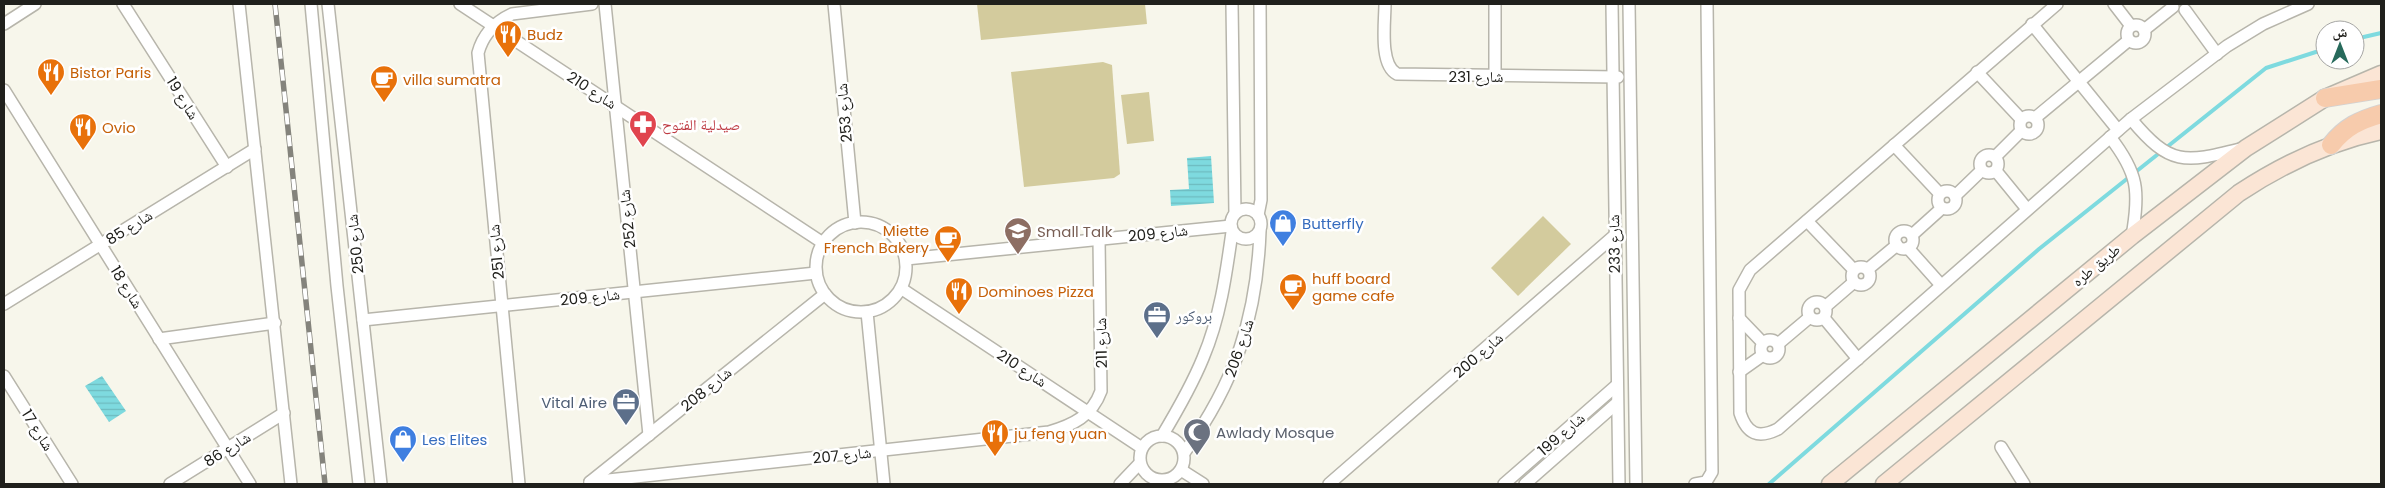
<svg xmlns="http://www.w3.org/2000/svg" width="2385" height="488" font-family="Poppins,'Noto Naskh Arabic',sans-serif">
<defs>
<pattern id="water-rules" width="6" height="5" patternUnits="userSpaceOnUse" patternTransform="scale(1.25)"><rect width="6" height="5" fill="#7edadf"/><path d="M0 2.5h6" fill="none" stroke="#6dbbbf"/></pattern>
</defs>
<rect width="100%" height="100%" fill="#f7f6eb"/>
<!-- pitch -->
<g fill="#d3cb9d">
<path d="M977 4H1145L1147 24 981 40Z"/>
<path d="M1103 62 1112 65 1120 174 1114 178 1024 187 1011 72Z"/>
<path d="M1149 92 1154 141 1127 144 1121 95Z"/>
<path d="M1543 216 1571 244 1518 296 1491 268Z"/>
</g>
<!-- water -->
<g fill="url(#water-rules)">
<path d="M1211 156 1214 203 1171 206 1170 190 1189 189 1187 158Z"/>
<path d="M102 376 126 411 109 422 85 386Z"/>
</g>
<g fill="none" stroke-linecap="round" stroke-linejoin="round">
<!-- stream -->
<g stroke="#7edadf" stroke-width="4">
<path d="M2355 39 2381 33"/>
<path d="M1769 484 2039 249 2266 68 2325 49"/>
</g>
<!-- minor casing -->
<g stroke="#b7b5ab" stroke-width="14">
<g id="minor">
<path d="M123 4 227 167"/>
<path d="M239 4 291 484"/>
<path d="M311 4 337 286 359 484"/>
<path d="M328 4 381 484"/>
<path d="M460 4 823 243"/>
<path d="M605 4 649 435"/>
<path d="M834 4 855 223"/>
<path d="M1232 4 1235 214"/>
<path d="M1385 4C1385 22 1379 65 1397 74L1618 77"/>
<path d="M1612 4 1619 484"/>
<path d="M1629 4 1636 484"/>
<path d="M2057 4 1750 270 1739 290 1740 413C1747 434 1758 439 1778 429L2131 119 2227 46 2263 24 2308 4"/>
<path d="M2114 4 2131 26"/>
<path d="M2185 10 2217 54"/>
<path d="M4 24 35 4"/>
<path d="M2032 24 2118 130"/>
<circle cx="2136" cy="34" r="9"/>
<path d="M2144 30 2173 7"/>
<path d="M1977 72 2021 119"/>
<path d="M1495 76V4"/>
<path d="M4 90 250 484"/>
<circle cx="2029" cy="125" r="9"/>
<path d="M2035 118 2129 40"/>
<path d="M2131 119C2170 166 2184 163 2240 149"/>
<path d="M2110 137C2138 173 2140 191 2132 236"/>
<path d="M1894 145 1940 194"/>
<circle cx="1989" cy="164" r="9"/>
<path d="M1995 157 2021 131"/>
<path d="M1996 171 2027 209"/>
<circle cx="1947" cy="200" r="9"/>
<path d="M1955 196 1982 170"/>
<circle cx="1246" cy="224" r="15"/>
<path d="M1258 215 1261 200 1260 4"/>
<path d="M1807 221 1854 270"/>
<circle cx="861" cy="267" r="45"/>
<circle cx="1904" cy="240" r="9"/>
<path d="M1912 235 1942 208"/>
<path d="M1908 248 1941 285"/>
<path d="M906 259 1231 226"/>
<circle cx="1861" cy="276" r="9"/>
<path d="M1868 269 1897 245"/>
<path d="M902 289 1142 448"/>
<circle cx="1817" cy="311" r="9"/>
<path d="M4 304 255 149"/>
<path d="M1825 307 1854 282"/>
<path d="M867 312 884 484"/>
<path d="M1739 318 1763 343"/>
<path d="M1824 318 1858 359"/>
<path d="M363 320 816 273"/>
<path d="M159 339 275 323"/>
<circle cx="1770" cy="349" r="9"/>
<path d="M1778 344 1810 317"/>
<path d="M1739 372 1763 355"/>
<path d="M4 376 72 484"/>
<path d="M1162 436C1177 411 1192 385 1203 358 1220 318 1226 275 1232 232"/>
<circle cx="1162" cy="458" r="22"/>
<path d="M2001 447 2024 484"/>
<path d="M1184 453C1235 383 1257 317 1260 231"/>
<path d="M1181 470 1203 484"/>
<path d="M590 482 1049 432C1073 425 1092 416 1101 391L1099 239"/>
<path d="M590 482 825 294"/>
<path d="M170 484 284 413"/>
<path d="M519 484 478 53C483 34 495 22 512 14L592 4"/>
<path d="M1120 484 1140 463"/>
<path d="M1329 484 1614 236H1617"/>
<path d="M1504 484 1617 385"/>
<path d="M1525 484 1617 403"/>
<path d="M1695 484 1706 482 1712 472 1707 4"/>
</g>
</g>
<!-- secondary casing -->
<g stroke="#b7b5ab" stroke-width="19">
<g id="secondary">
<path d="M1830 484 2132 236 2246 148 2325 98 2381 74"/>
<path d="M1884 484 2239 193C2283 164 2329 142 2381 131"/>
</g>
</g>
<!-- primary casing -->
<g stroke="#d2d2d2" stroke-width="20">
<g id="primary">
<path d="M2325 98 2381 89"/>
<path d="M2331 145C2345 127 2360 120 2381 114"/>
</g>
</g>
<!-- minor -->
<use href="#minor" stroke="#fff" stroke-width="11"/>
<!-- secondary -->
<use href="#secondary" stroke="#fbe5d5" stroke-width="16"/>
<!-- primary -->
<use href="#primary" stroke="#f7cbac" stroke-width="18"/>
<!-- rail casing -->
<g stroke="#84837c" stroke-width="5.5">
<path id="rail" d="M275 4 325 484"/>
</g>
<!-- rail -->
<use href="#rail" stroke="#fff" stroke-width="4" stroke-dasharray="11" stroke-linecap="butt"/>
</g>
<!-- icons -->
<defs>
<g id="restaurant-pin" transform="scale(1.4375)"><path d="M0 17L-7.5 6A9.5 9.5 0 1 1 7.5 6Z" fill="#e8710a" stroke="#fff"/><path d="M-5-6h1v4h1v-4h1v4h1v-4h1v5L-1.5 .5V6h-2V.5L-5-1ZM5-6V6H3V1.5H1.5Q1.5-4 5-6Z" fill="#fff"/></g>
<g id="cafe-pin" transform="scale(1.4375)"><path d="M0 17L-7.5 6A9.5 9.5 0 1 1 7.5 6Z" fill="#e8710a" stroke="#fff"/><path d="M-5.5-4.5H6V0H3Q3 3.5 0 3.5H-2.5Q-5.5 3.5-5.5 0ZM3-3.2v2h1.7v-2ZM-6 4.5H4V6H-6Z" fill="#fff"/></g>
<g id="pharmacy-pin" transform="scale(1.4375)"><path d="M0 17L-7.5 6A9.5 9.5 0 1 1 7.5 6Z" fill="#e0444e" stroke="#fff"/><path d="M-2-6h4v4h4v4h-4v4h-4v-4h-4v-4h4Z" fill="#fff"/></g>
<g id="shop-pin" transform="scale(1.4375)"><path d="M0 17L-7.5 6A9.5 9.5 0 1 1 7.5 6Z" fill="#3f7fe0" stroke="#fff"/><path d="M-5-2.5h2.3a2.7 3.5 0 0 1 5.4 0H5L5.5 6h-11ZM-1.5-2.5h3a1.5 2.3 0 0 0-3 0Z" fill="#fff"/></g>
<g id="school-pin" transform="scale(1.4375)"><path d="M0 17L-7.5 6A9.5 9.5 0 1 1 7.5 6Z" fill="#8d6e63" stroke="#fff"/><path d="M0-5L7-2L0 1L-7-2ZM-4 1L0 2.5L4 1V4Q0 6-4 4Z" fill="#fff"/></g>
<g id="office-pin" transform="scale(1.4375)"><path d="M0 17L-7.5 6A9.5 9.5 0 1 1 7.5 6Z" fill="#5c6f8a" stroke="#fff"/><path d="M-6-3h4V-5.5h4V-3h4V5H-6ZM-1-4.5V-3h2v-1.5ZM-6 0V1H6V0Z" fill="#fff"/></g>
<g id="mosque-pin" transform="scale(1.4375)"><path d="M0 17L-7.5 6A9.5 9.5 0 1 1 7.5 6Z" fill="#6b7280" stroke="#fff"/><path d="M3.5-4.9A6 6 0 1 0 3.5 4.9A5 5 0 1 1 3.5-4.9Z" fill="#fff"/></g>
</defs>
<g fill-rule="evenodd">
<use href="#restaurant-pin" x="508" y="34"/>
<use href="#restaurant-pin" x="51" y="72"/>
<use href="#cafe-pin" x="384" y="79"/>
<use href="#pharmacy-pin" x="643" y="124"/>
<use href="#restaurant-pin" x="83" y="127"/>
<use href="#shop-pin" x="1283" y="223"/>
<use href="#school-pin" x="1018" y="231"/>
<use href="#cafe-pin" x="948" y="239"/>
<use href="#cafe-pin" x="1293" y="287"/>
<use href="#restaurant-pin" x="959" y="291"/>
<use href="#office-pin" x="1157" y="315"/>
<use href="#office-pin" x="626" y="402"/>
<use href="#mosque-pin" x="1197" y="432"/>
<use href="#restaurant-pin" x="995" y="433"/>
<use href="#shop-pin" x="403" y="439"/>
</g>
<g text-anchor="middle" dominant-baseline="central" stroke-width="5" stroke-linejoin="round" paint-order="stroke">
<!-- food labels -->
<g font-size="15" fill="#c56008" stroke="#fff" text-anchor="start">
<text x="527" y="34">Budz</text>
<text x="70" y="72">Bistor Paris</text>
<text x="403" y="79">villa sumatra</text>
<text x="102" y="127">Ovio</text>
<text x="929" y="230" text-anchor="end">Miette<tspan x="929" dy="17">French Bakery</tspan></text>
<text x="1312" y="278">huff board<tspan x="1312" dy="17">game cafe</tspan></text>
<text x="978" y="291">Dominoes Pizza</text>
<text x="1014" y="433">ju feng yuan</text>
</g>
<!-- street labels -->
<g font-size="15" fill="#20201c" stroke="#fff">
<text x="1476" y="76">شارع 231</text>
<text transform="translate(592 90) rotate(33)">شارع 210</text>
<text transform="translate(183 98) rotate(58)">شارع 19</text>
<text transform="translate(844 113) rotate(-95)">شارع 253</text>
<text transform="translate(627 219) rotate(-96)">شارع 252</text>
<text transform="translate(129 227) rotate(-32)">شارع 85</text>
<text transform="translate(1158 233) rotate(-6)">شارع 209</text>
<text transform="translate(355 244) rotate(-96)">شارع 250</text>
<text transform="translate(1614 244) rotate(-91)">شارع 233</text>
<text transform="translate(496 252) rotate(-95)">شارع 251</text>
<text transform="translate(2096 265) rotate(-39)">طريق طره</text>
<text transform="translate(127 287) rotate(58)">شارع 18</text>
<text transform="translate(590 297) rotate(-6)">شارع 209</text>
<text transform="translate(1101 343) rotate(-91)">شارع 211</text>
<text transform="translate(1239 348) rotate(-71)">شارع 206</text>
<text transform="translate(1478 355) rotate(-41)">شارع 200</text>
<text transform="translate(1022 368) rotate(33)">شارع 210</text>
<text transform="translate(706 389) rotate(-39)">شارع 208</text>
<text transform="translate(38 430) rotate(58)">شارع 17</text>
<text transform="translate(1561 434) rotate(-41)">شارع 199</text>
<text transform="translate(227 449) rotate(-32)">شارع 86</text>
<text transform="translate(842 455) rotate(-6)">شارع 207</text>
</g>
<!-- health labels -->
<g font-size="15" fill="#be3a42" stroke="#fff" text-anchor="start">
<text x="662" y="124">صيدلية الفتوح</text>
</g>
<!-- shop labels -->
<g font-size="15" fill="#366cbe" stroke="#fff" text-anchor="start">
<text x="1302" y="223">Butterfly</text>
<text x="422" y="439">Les Elites</text>
</g>
<!-- education labels -->
<g font-size="15" fill="#785e54" stroke="#fff" text-anchor="start">
<text x="1037" y="231">Small Talk</text>
</g>
<!-- service labels -->
<g font-size="15" fill="#4e5e75" stroke="#fff" text-anchor="start">
<text x="1176" y="315">بروكور</text>
<text x="607" y="402" text-anchor="end">Vital Aire</text>
</g>
<!-- worship labels -->
<g font-size="15" fill="#5b616d" stroke="#fff" text-anchor="start">
<text x="1216" y="432">Awlady Mosque</text>
</g>
</g>
<!-- border -->
<rect width="2385" height="488" fill="none" stroke="#20201c" stroke-width="10"/>
<!-- north arrow -->
<g transform="translate(2340 45)"><circle r="24" fill="#ffffff" stroke="#a6a6a4"/>
<path d="M0-4L9 19L0 12L-9 19Z" fill="#276a5b"/>
<text y="-8" font-size="14" font-weight="bold" text-anchor="middle" fill="#20201c">ش</text>
</g>
</svg>
